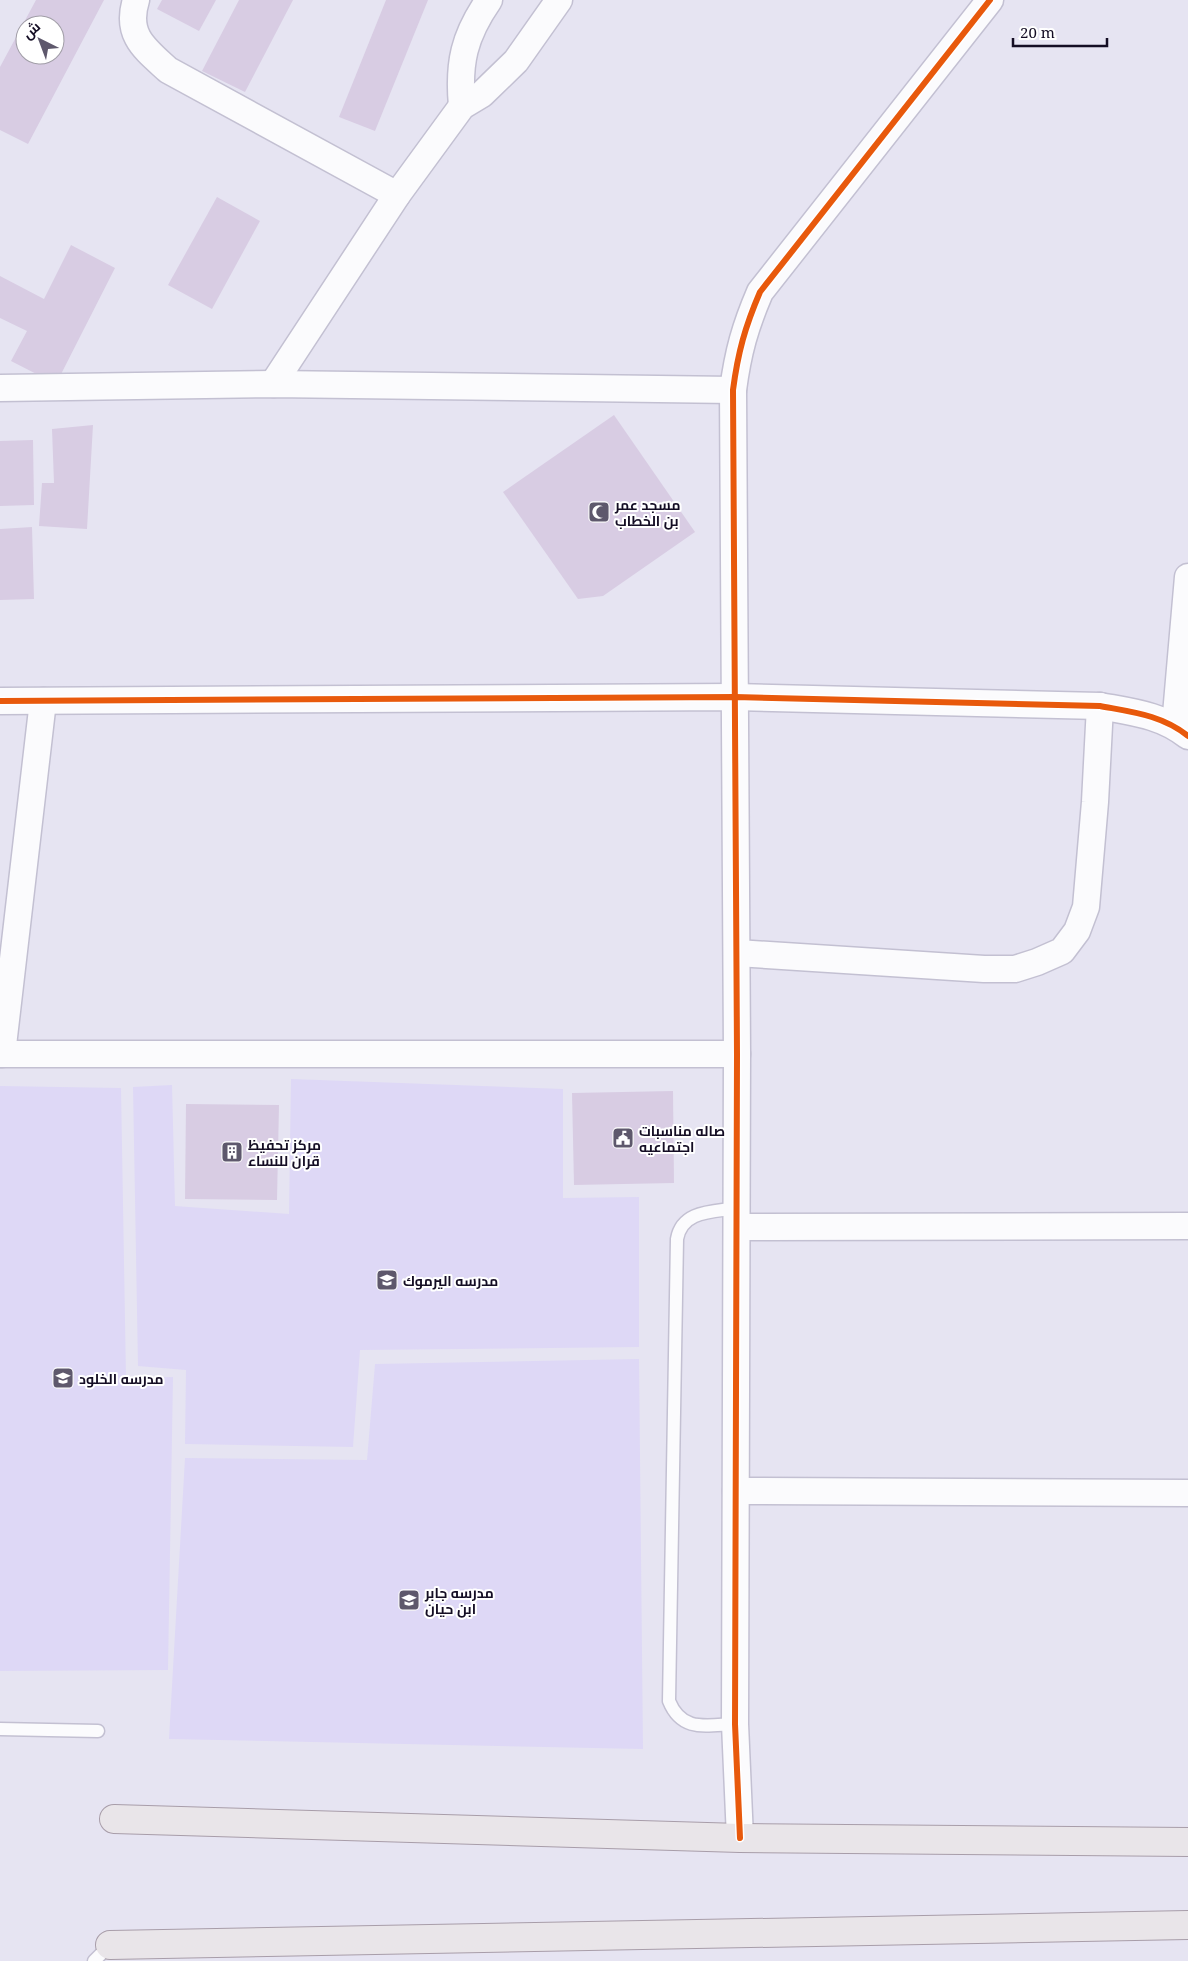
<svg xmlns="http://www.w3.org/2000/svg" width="1188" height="1961" viewBox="0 0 1188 1961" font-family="'Noto Serif',Cairo,serif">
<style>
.built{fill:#ded8f6}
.building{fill:#d8cce3;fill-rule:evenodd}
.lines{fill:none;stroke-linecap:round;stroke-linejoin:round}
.lane-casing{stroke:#c3c0d2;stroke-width:15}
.street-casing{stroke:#c3c0d2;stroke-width:29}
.primary-casing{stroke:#a89da9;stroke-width:30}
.lane{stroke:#fbfbfd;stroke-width:12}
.street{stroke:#fbfbfd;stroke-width:26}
.primary{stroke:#e9e5e9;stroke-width:28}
.cycleway-casing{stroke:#fff;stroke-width:9}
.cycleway{stroke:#e8590c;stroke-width:6}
.labels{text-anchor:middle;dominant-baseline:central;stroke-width:4;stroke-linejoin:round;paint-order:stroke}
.poi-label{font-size:14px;font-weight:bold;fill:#140d24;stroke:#fff;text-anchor:start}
</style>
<rect width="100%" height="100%" fill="#e6e4f2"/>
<g class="built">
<polygon points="291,1079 563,1089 563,1198 639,1197 639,1347 360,1350 353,1447 185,1444 186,1370 138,1366 133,1087 172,1085 175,1206 289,1214"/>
<polygon points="0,1086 121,1088 126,1378 173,1377 168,1670 0,1671"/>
<polygon points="639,1359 643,1749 169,1739 185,1458 367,1460 375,1364"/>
</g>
<g class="building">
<path d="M36,0H104L28,144L0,130V67ZM25,25H55V55H25Z"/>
<polygon points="162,0 216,0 199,31 157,9"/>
<polygon points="239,0 293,0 245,92 202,71"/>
<polygon points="386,0 428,0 375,131 339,117"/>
<polygon points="217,197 260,221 212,309 168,285"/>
<polygon points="71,245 115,268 56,384 11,361 27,331 0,318 0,276 44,299"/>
<polygon points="614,415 695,532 603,596 578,599 503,492"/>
<polygon points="93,425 87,529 39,526 42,483 54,483 52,429"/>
<polygon points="33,440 34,505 0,506 0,441"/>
<polygon points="32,527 34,599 0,600 0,529"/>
<polygon points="673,1091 674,1183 574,1185 572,1093"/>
<polygon points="186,1104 279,1105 277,1200 185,1199"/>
</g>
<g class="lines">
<g class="lane-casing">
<g id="lane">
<path d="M735,1724C707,1725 682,1733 669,1701L677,1239C682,1210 713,1212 737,1208"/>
<polyline points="0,1729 98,1731"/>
<polyline points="94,1961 110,1945"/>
</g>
</g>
<g class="street-casing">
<g id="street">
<path d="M136,0C125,35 145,49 168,70L397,195"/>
<path d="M462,106C458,63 464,36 489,0"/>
<polyline points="273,384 397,195 462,106 482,94 516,61 559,0"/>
<polyline points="0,388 273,384 733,390"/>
<path d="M0,701L735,697L1100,706C1132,712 1162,715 1188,736"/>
<polyline points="1175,726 1188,577"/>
<polyline points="737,953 984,969 1015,969 1037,962 1062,951 1077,931 1086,907 1095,802 1100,706"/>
<polyline points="0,1054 737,1054"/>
<polyline points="2,1054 43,701"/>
<polyline points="737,1227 1188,1226"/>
<polyline points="736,1491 1188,1493"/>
<path d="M740,1838L735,1724L737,1054L733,390C738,352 745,327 760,292L990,0"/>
</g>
</g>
<g class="primary-casing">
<g id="primary">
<polyline points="114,1819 740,1838 1188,1842"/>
<polyline points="110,1945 1188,1925"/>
</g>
</g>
<use href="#lane" class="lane"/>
<use href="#street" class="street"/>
<use href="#primary" class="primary"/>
<g class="cycleway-casing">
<g id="cycleway">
<path d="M0,701L735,697L1100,706C1132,712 1162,715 1188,736"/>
<path d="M740,1838L735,1724L737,1054L733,390C738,352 745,327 760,292L990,0"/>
</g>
</g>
<use href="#cycleway" class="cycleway"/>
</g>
<defs>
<g id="mosque-square" transform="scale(1.125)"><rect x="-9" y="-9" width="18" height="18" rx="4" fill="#5e586c" stroke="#fff"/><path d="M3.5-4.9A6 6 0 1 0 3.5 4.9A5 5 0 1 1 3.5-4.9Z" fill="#fff"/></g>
<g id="civic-square" transform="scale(1.125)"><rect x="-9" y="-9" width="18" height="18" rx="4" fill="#5e586c" stroke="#fff"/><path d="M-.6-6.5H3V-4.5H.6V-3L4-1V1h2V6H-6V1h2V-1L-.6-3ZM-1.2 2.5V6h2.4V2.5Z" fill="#fff"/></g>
<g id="building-square" transform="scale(1.125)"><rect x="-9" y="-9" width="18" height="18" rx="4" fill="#5e586c" stroke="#fff"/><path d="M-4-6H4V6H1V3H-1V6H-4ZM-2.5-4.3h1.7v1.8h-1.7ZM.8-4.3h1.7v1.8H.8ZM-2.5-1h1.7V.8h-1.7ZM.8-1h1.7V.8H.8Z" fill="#fff"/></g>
<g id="school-square" transform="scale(1.125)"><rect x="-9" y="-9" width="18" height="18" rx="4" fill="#5e586c" stroke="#fff"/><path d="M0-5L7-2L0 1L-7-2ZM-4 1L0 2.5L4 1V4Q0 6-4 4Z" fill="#fff"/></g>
</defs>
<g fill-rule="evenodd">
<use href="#mosque-square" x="599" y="512"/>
<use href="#civic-square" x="623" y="1138"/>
<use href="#building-square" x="232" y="1152"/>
<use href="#school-square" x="387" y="1280"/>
<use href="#school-square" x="63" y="1378"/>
<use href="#school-square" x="409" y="1600"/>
</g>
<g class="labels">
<g class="poi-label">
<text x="615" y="504">مسجد عمر<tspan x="615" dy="16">بن الخطاب</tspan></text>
<text x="639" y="1130">صاله مناسبات<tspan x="639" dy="16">اجتماعيه</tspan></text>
<text x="248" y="1144">مركز تحفيظ<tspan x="248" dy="16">قران للنساء</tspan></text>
<text x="403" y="1280">مدرسه اليرموك</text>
<text x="79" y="1378">مدرسه الخلود</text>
<text x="425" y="1592">مدرسه جابر<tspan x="425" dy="16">ابن حيان</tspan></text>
</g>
</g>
<g transform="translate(40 40) rotate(318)"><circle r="24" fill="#ffffff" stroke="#a19ea7"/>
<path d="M0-4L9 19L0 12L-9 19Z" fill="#5e586c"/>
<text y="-8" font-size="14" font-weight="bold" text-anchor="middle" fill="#140d24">ش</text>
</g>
<path d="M1013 38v8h94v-8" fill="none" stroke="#140d24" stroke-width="2.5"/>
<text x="1020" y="38" font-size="15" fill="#140d24" stroke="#ffffff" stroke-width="4" paint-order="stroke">20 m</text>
</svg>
